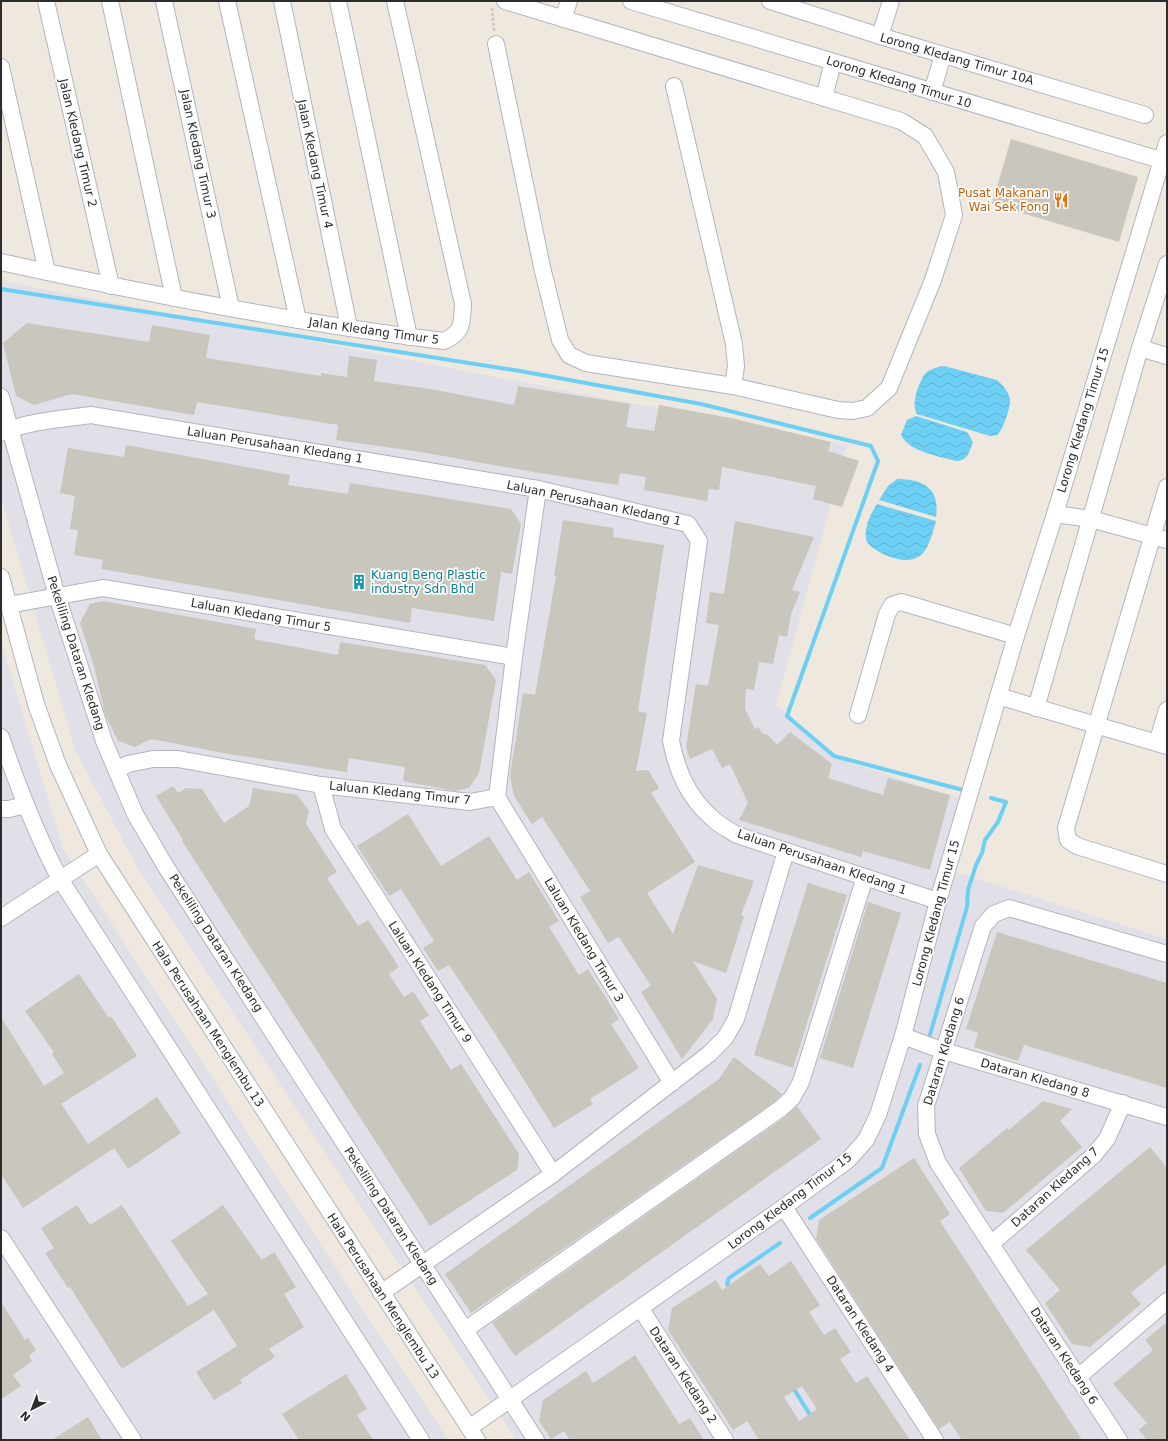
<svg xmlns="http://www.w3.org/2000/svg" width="1168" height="1441" viewBox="0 0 1168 1441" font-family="'DejaVu Sans',sans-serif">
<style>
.industrial{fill:#e1dfe7}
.water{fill:url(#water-waves)}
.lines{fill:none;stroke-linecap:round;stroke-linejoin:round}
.stream{stroke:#6ecff4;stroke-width:4}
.building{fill:#c9c6bd;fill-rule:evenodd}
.minor-casing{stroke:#b2b5c0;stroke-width:18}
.path{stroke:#c8c8c8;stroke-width:2.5;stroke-dasharray:3 2;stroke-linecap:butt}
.minor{stroke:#fff;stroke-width:16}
.labels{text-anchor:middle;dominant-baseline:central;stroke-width:3.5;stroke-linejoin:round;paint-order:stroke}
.street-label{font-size:12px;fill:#2c2c2c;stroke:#fff}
.food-label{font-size:12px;fill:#c56008;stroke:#fff;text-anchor:end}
.culture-label{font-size:12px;fill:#0d838f;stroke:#fff;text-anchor:start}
</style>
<defs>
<pattern id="water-waves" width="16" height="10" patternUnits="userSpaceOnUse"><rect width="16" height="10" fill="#6ecff4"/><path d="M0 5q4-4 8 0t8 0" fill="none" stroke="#5fb2d1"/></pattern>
</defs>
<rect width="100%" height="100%" fill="#eee8de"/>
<g class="industrial">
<polygon points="1,281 847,445 776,705 844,761 968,801 952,871 1167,939 1167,1440 516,1440 141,874 76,752 1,498"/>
<polygon points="1,641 63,849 448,1440 1,1440"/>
</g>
<g class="water">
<path d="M944,366L997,380C1003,385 1008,391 1010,399C1011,406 1003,431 997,435C996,435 991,436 990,436L917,414C911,404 918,385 924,375C929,369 937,367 944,366Z"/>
<path d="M916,416L967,432L973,442C969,452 968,461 956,461C939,456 909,452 901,435L907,420Z"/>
<path d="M897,479C924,479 940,489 936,517L879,500L888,486Z"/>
<path d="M877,504L936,521C933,531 930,545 923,553C920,557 913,560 907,560C897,561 868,550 866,539C864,527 871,513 877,504Z"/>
</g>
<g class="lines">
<g class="stream">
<polyline points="1,289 520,371 701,404 871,446 878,461 787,716 834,756 963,790"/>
<polyline points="929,1038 967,907 968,890 976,865 982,853 985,840 998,822 1006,802 991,798"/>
<polyline points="810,1218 882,1168 920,1065"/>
<polyline points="731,1290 727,1284 729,1278 780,1243"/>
<polyline points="792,1386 812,1418"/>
</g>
</g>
<g class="building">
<polygon points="1011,139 1138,177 1119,242 992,204"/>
<polygon points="27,323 149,342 152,325 210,335 206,358 321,376 321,373 347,377 349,356 377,360 374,381 430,389 514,405 518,386 630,404 626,427 654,431 659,405 731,418 831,442 828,451 859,461 842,507 813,499 816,486 722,467 719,490 709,489 707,501 644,490 646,477 620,473 618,485 533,472 421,452 336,440 338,425 197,402 194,415 72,394 34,405 16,396 3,343"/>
<polygon points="126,445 290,475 288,485 348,494 350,483 511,509 521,524 512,574 501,572 494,621 412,608 410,623 101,569 103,560 74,555 78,530 70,529 75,496 60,493 68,448 124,457"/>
<polygon points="563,520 614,528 613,537 664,545 638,711 647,713 636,771 648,770 659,788 651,793 695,862 647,893 673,934 698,865 754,881 741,915 744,916 726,973 693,961 717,999 713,1019 682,1059 641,992 651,986 619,937 608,943 580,897 590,891 542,817 532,824 514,796 510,776 523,693 535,695 556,576 554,576"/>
<polygon points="735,521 814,537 792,590 800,592 791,614 787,637 779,635 773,664 759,662 754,690 746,689 745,709 755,729 758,727 763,734 768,735 777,745 790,732 832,764 828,778 883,795 888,778 950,795 930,870 863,851 861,857 739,820 748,803 730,764 722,768 712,749 690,759 686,747 696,684 708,686 719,625 706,623 710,592 724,594"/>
<polygon points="103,601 256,629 254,639 306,649 338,655 340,642 485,665 496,680 479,773 469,788 455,791 403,781 405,767 349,758 347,772 229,754 151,739 135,747 118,741 105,714 94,666 80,623 90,604"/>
<polygon points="173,786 178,793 186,788 202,789 224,823 249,806 253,788 297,795 309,811 306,824 337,872 327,878 358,926 368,920 399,967 389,974 404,997 413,991 429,1015 420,1021 451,1070 461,1064 519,1154 517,1170 430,1226 182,841 183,840 156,796"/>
<polygon points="408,814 441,866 489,836 517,880 529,872 559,921 549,927 579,975 588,969 619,1019 611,1024 639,1068 590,1099 593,1104 554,1128 494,1032 449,965 438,971 423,948 434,941 401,889 389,896 357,846"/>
<polygon points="808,883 847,895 793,1068 754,1055"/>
<polygon points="868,902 901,913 853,1068 820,1058"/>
<polygon points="997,932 1167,983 1167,1088 1024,1045 1018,1061 974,1047 978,1033 966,1029"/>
<polygon points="79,974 109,1018 111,1016 137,1056 61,1104 88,1144 157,1097 181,1133 128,1169 114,1148 23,1208 1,1174 1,1017 44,1086 64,1073 52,1054 54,1052 25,1011"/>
<polygon points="734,1057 782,1094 774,1102 471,1313 445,1274 719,1079"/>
<polygon points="1043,1101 1072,1109 1060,1121 1082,1147 1003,1213 986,1211 959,1168 1007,1128 1009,1130"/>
<polygon points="797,1106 821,1139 515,1356 492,1323 785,1117"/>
<polygon points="1150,1147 1167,1168 1167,1263 1131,1293 1141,1304 1090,1347 1072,1344 1045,1303 1060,1290 1026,1250"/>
<polygon points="914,1158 950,1214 940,1221 1082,1440 962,1440 950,1422 939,1429 816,1239 819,1220"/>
<polygon points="77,1205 90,1225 122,1205 188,1306 208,1294 171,1241 223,1205 262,1260 274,1252 296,1287 284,1294 304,1327 269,1349 275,1357 240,1380 242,1383 214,1400 196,1372 237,1346 214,1310 122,1369 70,1287 68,1288 45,1253 54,1248 41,1228"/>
<path d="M791,1261L820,1305L809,1312L824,1335L835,1328L851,1352L840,1359L856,1383L867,1376L910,1440H759L747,1421L733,1430L668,1330L672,1308L716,1280L722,1290L760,1264L769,1276ZM802,1386L817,1409L799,1421L784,1397Z"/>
<polygon points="1,1302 25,1340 28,1338 36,1350 29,1356 32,1361 13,1375 21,1386 1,1399"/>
<polygon points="1167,1322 1167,1440 1147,1440 1139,1430 1147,1423 1113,1384 1153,1350 1145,1340"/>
<polygon points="635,1355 679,1424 690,1418 704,1440 570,1440 564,1431 551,1439 539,1421 543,1400 586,1371 593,1383"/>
<polygon points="346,1374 367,1409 357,1415 373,1440 299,1440 282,1414"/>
<polygon points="88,1417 102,1440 52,1440"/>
</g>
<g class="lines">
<g class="minor-casing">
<g id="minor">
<polyline points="46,1 111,286"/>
<polyline points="110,1 174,298"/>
<polyline points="164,1 231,308"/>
<polyline points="227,1 298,320"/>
<polyline points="282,1 349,327"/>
<polyline points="338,1 409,337"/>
<polyline points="631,1 1167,162"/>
<polyline points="770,1 880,36 1145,115"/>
<polyline points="563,19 569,1"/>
<polyline points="880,36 891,1"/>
<polyline points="496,44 542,267 560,340 569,355 586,363 733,386 838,410 853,411 867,408 889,388 933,280 954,215 946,172 925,136 901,121 505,1"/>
<polyline points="1,67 47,272"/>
<polyline points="674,86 734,344 736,366 733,386"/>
<polyline points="932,92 943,55"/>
<polyline points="824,98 833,62"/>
<path d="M1,262C147,294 295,323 444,341C463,332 462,324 463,304L395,1"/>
<polyline points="1140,348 1167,356"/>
<polyline points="1,397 57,596 104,741 135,814 166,867 536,1440"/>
<path d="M1,433C29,421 61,419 91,415L538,489L688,524L699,541L671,741C677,771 688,797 712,818C719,825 729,830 737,835L938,901"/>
<polyline points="1167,487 1066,828 1068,840 1077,846 1167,874"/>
<polyline points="1055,514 1091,519 1167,540"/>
<polyline points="1,577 36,704 58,765 99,854 477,1440"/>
<polyline points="8,605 103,588 514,657"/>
<polyline points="998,696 1167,746"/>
<polyline points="1036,708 1140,348 1167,264"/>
<polyline points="858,715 887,614 892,605 901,602 1016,636"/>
<path d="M1,737C18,787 35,832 60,879L421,1440"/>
<polyline points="1157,743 1167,710"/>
<polyline points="116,770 128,764 153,759 178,759 321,785 470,802 497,797 514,657 538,489"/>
<polyline points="321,785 333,829 553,1174"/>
<polyline points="497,797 672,1083"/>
<polyline points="1,809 9,809 25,805"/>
<polyline points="1,918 99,854"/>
<polyline points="903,1036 944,1051 1167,1117"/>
<polyline points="784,1207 935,1440"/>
<polyline points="1,1238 133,1440"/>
<polyline points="991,1244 1093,1156 1107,1139 1123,1103"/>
<polyline points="381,1293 553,1174 709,1054 725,1038 736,1019 786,851"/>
<polyline points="641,1309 725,1440"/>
<polyline points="465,1330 780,1109 792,1098 801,1082 865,877"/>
<polyline points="1077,1378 1167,1301"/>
<polyline points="469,1428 784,1207 848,1160 866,1140 878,1115 903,1036 938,901 1016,636 1055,514 1167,143"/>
<polyline points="1119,1440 938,1163 927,1134 926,1106 983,926 994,914 1009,908 1167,954"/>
</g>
</g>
<polyline class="path" points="492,8 494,31"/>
<use href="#minor" class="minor"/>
</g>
<defs>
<g id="restaurant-bare" transform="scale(1.2)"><path d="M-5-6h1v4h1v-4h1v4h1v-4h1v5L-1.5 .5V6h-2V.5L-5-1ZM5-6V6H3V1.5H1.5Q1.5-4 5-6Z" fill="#e8710a" stroke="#fff" stroke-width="2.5" paint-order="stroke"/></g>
<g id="building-bare" transform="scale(1.2)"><path d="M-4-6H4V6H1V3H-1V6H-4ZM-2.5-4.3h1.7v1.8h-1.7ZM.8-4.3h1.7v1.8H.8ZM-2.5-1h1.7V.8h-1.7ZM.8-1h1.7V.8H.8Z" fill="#0f9aa8" stroke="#fff" stroke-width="2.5" paint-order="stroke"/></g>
</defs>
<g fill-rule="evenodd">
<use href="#restaurant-bare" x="1061" y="200"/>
<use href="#building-bare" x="359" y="582"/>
</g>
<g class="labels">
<g class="street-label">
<text transform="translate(957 59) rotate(16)">Lorong Kledang Timur 10A</text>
<text transform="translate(899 82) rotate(17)">Lorong Kledang Timur 10</text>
<text transform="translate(78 143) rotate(77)">Jalan Kledang Timur 2</text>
<text transform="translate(198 154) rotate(78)">Jalan Kledang Timur 3</text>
<text transform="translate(315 164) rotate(78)">Jalan Kledang Timur 4</text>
<text transform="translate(374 331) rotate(8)">Jalan Kledang Timur 5</text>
<text transform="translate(1083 420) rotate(-73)">Lorong Kledang Timur 15</text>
<text transform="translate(275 445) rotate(9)">Laluan Perusahaan Kledang 1</text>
<text transform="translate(594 503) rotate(12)">Laluan Perusahaan Kledang 1</text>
<text transform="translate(261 615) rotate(10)">Laluan Kledang Timur 5</text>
<text transform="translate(76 653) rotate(72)">Pekeliling Dataran Kledang</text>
<text transform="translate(400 793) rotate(6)">Laluan Kledang Timur 7</text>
<text transform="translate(822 862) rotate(19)">Laluan Perusahaan Kledang 1</text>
<text transform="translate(936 913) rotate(-75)">Lorong Kledang Timur 15</text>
<text transform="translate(584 940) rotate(59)">Laluan Kledang Timur 3</text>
<text transform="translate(216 943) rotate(57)">Pekeliling Dataran Kledang</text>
<text transform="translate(430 982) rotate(57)">Laluan Kledang Timur 9</text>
<text transform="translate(208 1024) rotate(57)">Hala Perusahaan Menglembu 13</text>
<text transform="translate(944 1051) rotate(-73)">Dataran Kledang 6</text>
<text transform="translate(1035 1078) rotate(16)">Dataran Kledang 8</text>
<text transform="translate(1055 1187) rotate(-42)">Dataran Kledang 7</text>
<text transform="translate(790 1201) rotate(-37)">Lorong Kledang Timur 15</text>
<text transform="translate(391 1216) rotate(57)">Pekeliling Dataran Kledang</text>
<text transform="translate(383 1296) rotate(57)">Hala Perusahaan Menglembu 13</text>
<text transform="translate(860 1324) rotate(57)">Dataran Kledang 4</text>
<text transform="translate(1064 1356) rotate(57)">Dataran Kledang 6</text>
<text transform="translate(683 1375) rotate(57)">Dataran Kledang 2</text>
</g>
<g class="food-label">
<text x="1049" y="193">Pusat Makanan<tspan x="1049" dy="14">Wai Sek Fong</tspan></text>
</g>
<g class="culture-label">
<text x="371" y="575">Kuang Beng Plastic<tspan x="371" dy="14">industry Sdn Bhd</tspan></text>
</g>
</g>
<rect width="1168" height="1441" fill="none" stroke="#2c2c2c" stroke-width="4"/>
<g transform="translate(32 1409) rotate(222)" stroke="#ffffff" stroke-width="3" paint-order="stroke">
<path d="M0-3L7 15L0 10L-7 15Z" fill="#2c2c2c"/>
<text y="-6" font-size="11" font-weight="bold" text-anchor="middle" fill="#2c2c2c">N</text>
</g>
</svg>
